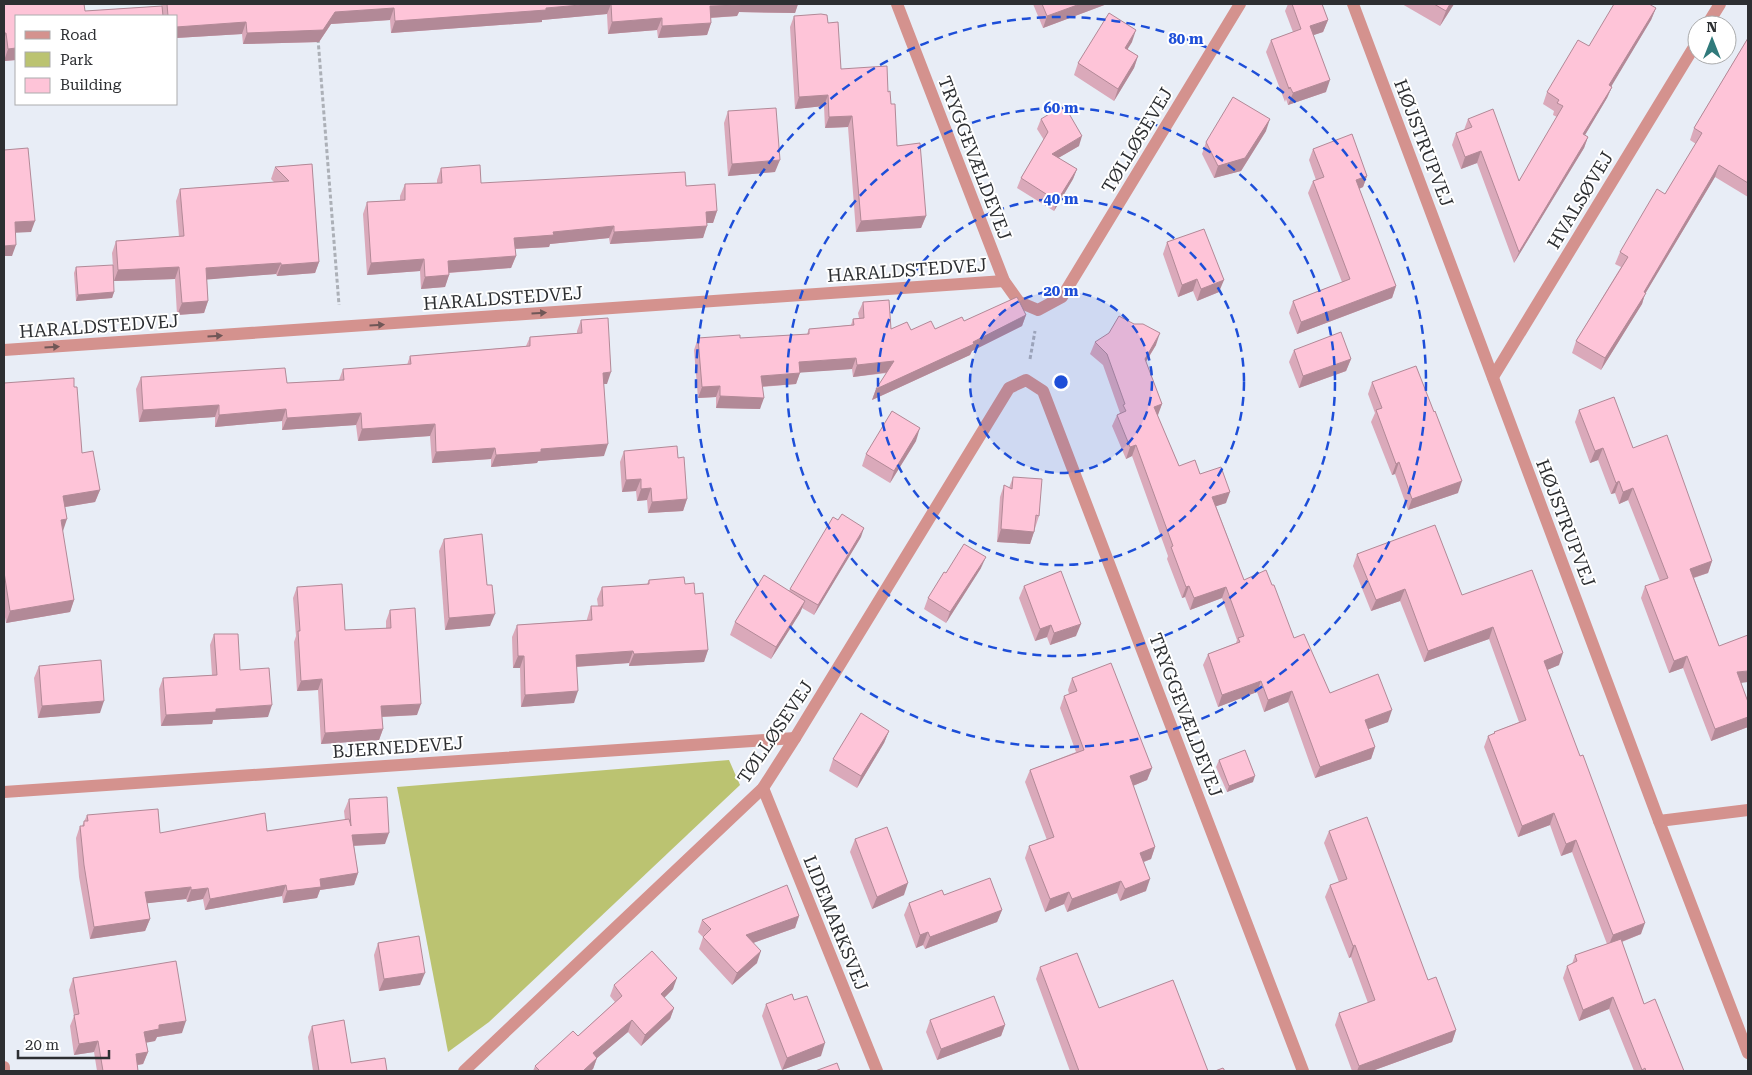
<svg xmlns="http://www.w3.org/2000/svg" width="1752" height="1075" viewBox="0 0 1752 1075" font-family="'Roboto Serif',serif">
<style>
.green{fill:#bbc371}
.lines{fill:none;stroke-linecap:round;stroke-linejoin:round}
.path{stroke:#acb0b7;stroke-width:3;stroke-dasharray:4 2.5;stroke-linecap:butt}
.minor{stroke:#d4928e;stroke-width:12}
.tertiary{stroke:#d4928e;stroke-width:12}
.wall{fill:#daa9ba}
.shaded-wall{fill:#b28997}
.building{fill:#fec4d8;stroke:#b28997}
.oneway{fill:#705757}
.ring{fill:none;stroke:#1d4ed8;stroke-width:2.5;stroke-dasharray:9 6}
.labels{text-anchor:middle;dominant-baseline:central;stroke-width:4;stroke-linejoin:round;paint-order:stroke}
.street-label{font-size:18px;fill:#2d2f32;stroke:#fff}
.centre{fill:#1d4ed8;stroke:#fff;stroke-width:2.5}
.ring-label{font-size:15px;text-anchor:middle;font-weight:bold;fill:#1d4ed8;stroke:#fff;stroke-width:4;stroke-linejoin:round;paint-order:stroke}
</style>
<rect width="100%" height="100%" fill="#e8edf6"/>
<polygon class="green" points="729,760 740,785 489,1022 448,1052 397,787"/>
<g class="lines">
<g class="path">
<polyline points="318,39 339,305"/>
<polyline points="1030,359 1035,331"/>
</g>
<g class="minor">
<polyline points="897,4 1004,281 1019,302 1038,310 1062,297 1240,4"/>
<polyline points="1353,4 1659,821 1748,1053"/>
<polyline points="1707,25 1720,4"/>
<polyline points="4,350 1004,281"/>
<polyline points="1493,377 1697,42"/>
<polyline points="763,788 877,1071"/>
<polyline points="4,792 795,738"/>
<polyline points="1659,821 1748,810"/>
<polyline points="464,1071 763,788 795,738 1009,388 1026,380 1043,391 1303,1071"/>
</g>
<polyline class="tertiary" points="4,1067 4,1071"/>
</g>
<g class="wall">
<polygon points="4,4 85,11 162,6 161,4 798,4 795,13 739,12 737,16 711,18 711,23 707,35 658,38 657,30 608,34 607,14 542,20 542,22 391,33 390,20 331,24 319,42 243,44 242,34 176,38 176,16 16,16 16,60 4,61"/>
<polygon points="1033,4 1107,4 1043,28"/>
<polygon points="1288,4 1322,4 1328,20 1323,32 1313,35 1326,92 1288,105 1286,99 1285,102 1266,52 1271,40 1293,32 1285,11"/>
<polygon points="1402,4 1454,4 1440,26"/>
<polygon points="1656,8 1651,20 1611,86 1612,87 1607,98 1585,135 1588,137 1584,148 1514,263 1477,163 1461,169 1452,145 1456,133 1464,130 1468,119 1519,181 1557,117 1553,115 1554,111 1543,104 1547,92 1589,46"/>
<polygon points="794,16 828,23 841,69 888,92 897,146 926,216 921,228 856,232 848,127 825,128 824,106 795,109 790,27"/>
<polygon points="1748,38 1748,197 1715,177 1645,294 1642,304 1601,370 1572,353 1576,341 1621,267 1615,264 1620,252 1665,194 1696,144 1690,140 1694,128"/>
<polygon points="1132,42 1127,49 1138,56 1134,68 1114,101 1074,75 1078,63"/>
<polygon points="728,111 775,172 728,176 724,123"/>
<polygon points="1041,119 1079,146 1058,158 1077,169 1073,179 1054,211 1017,188 1021,178 1044,140 1037,129"/>
<polygon points="1266,131 1241,171 1214,178 1202,154 1206,142"/>
<polygon points="1313,149 1367,176 1363,187 1359,189 1396,286 1392,298 1297,334 1289,313 1293,301 1342,282 1308,193 1313,181 1316,180 1309,160"/>
<polygon points="312,164 319,262 315,273 277,276 276,274 207,279 208,301 204,313 177,315 175,279 114,281 112,253 116,241 179,237 176,201 180,189 274,182 271,179 275,167"/>
<polygon points="441,168 481,183 686,186 717,211 713,223 707,223 703,238 610,244 609,238 550,244 549,247 515,249 516,256 511,268 449,273 449,275 445,287 421,289 420,271 367,275 363,214 367,202 400,200 400,196 405,184 437,183 437,180"/>
<polygon points="1167,242 1219,292 1197,301 1193,291 1178,297 1163,254"/>
<polygon points="76,267 114,292 112,298 76,301 74,273"/>
<polygon points="863,302 891,329 911,330 935,329 964,321 1026,315 1022,326 972,351 970,355 872,400 876,389 887,373 853,377 852,369 800,372 796,384 762,387 760,409 716,408 716,397 698,398 694,350 698,338 740,338 807,334 809,329 851,325 853,319 859,318 858,313"/>
<polygon points="581,320 607,384 604,384 604,456 538,461 537,463 491,467 491,459 432,463 430,436 358,441 356,425 282,430 282,421 215,427 215,417 139,422 136,389 141,377 287,383 339,380 343,369 407,365 410,356 526,346 530,337 577,333 577,331"/>
<polygon points="1095,342 1156,345 1146,362 1162,404 1157,415 1179,466 1200,474 1226,503 1216,506 1244,580 1294,638 1330,693 1388,722 1368,729 1375,747 1371,759 1315,778 1288,702 1264,712 1257,692 1218,707 1203,665 1208,654 1236,643 1237,640 1222,598 1190,610 1185,597 1182,598 1167,559 1168,556 1132,456 1126,459 1112,426 1117,415 1120,413 1103,365 1090,354"/>
<polygon points="1294,350 1351,359 1346,371 1299,388 1289,362"/>
<polygon points="1372,382 1458,493 1408,510 1395,474 1392,475 1371,422 1375,413 1368,394"/>
<polygon points="4,383 74,387 82,453 100,490 95,502 65,507 62,531 74,600 70,612 6,623 4,611"/>
<polygon points="1579,410 1633,448 1712,561 1708,573 1694,578 1719,646 1741,683 1748,702 1748,727 1711,741 1683,668 1669,673 1641,598 1645,586 1660,581 1628,500 1619,504 1615,493 1611,494 1598,460 1590,463 1575,422"/>
<polygon points="916,441 890,483 862,466 866,454"/>
<polygon points="624,451 678,458 687,499 683,511 648,513 647,500 637,501 636,491 622,492 620,462"/>
<polygon points="1013,477 1039,516 1030,544 997,542 1000,497 1004,485 1009,488"/>
<polygon points="861,537 814,615 802,608 800,613 771,659 730,635 735,622 789,591 790,589"/>
<polygon points="444,539 487,585 490,626 445,630 439,551"/>
<polygon points="1357,554 1462,595 1559,665 1547,670 1641,934 1622,942 1644,1004 1684,1071 1634,1071 1609,1009 1579,1021 1563,978 1567,966 1572,964 1575,955 1607,944 1572,852 1561,856 1550,825 1518,837 1484,747 1488,736 1494,734 1494,732 1519,722 1489,639 1424,662 1400,601 1371,611 1353,566"/>
<polygon points="981,568 946,623 924,609 928,598 946,573"/>
<polygon points="649,580 685,584 695,594 708,650 704,662 629,666 629,663 577,667 574,703 521,707 520,668 513,668 512,637 517,625 587,620 587,619 591,606 598,606 597,599 602,587 647,584"/>
<polygon points="1024,586 1076,636 1050,645 1047,637 1035,641 1019,598"/>
<polygon points="297,587 345,630 386,628 386,621 390,610 417,715 382,717 383,729 379,740 321,744 318,690 297,691 294,642 296,636 293,598"/>
<polygon points="214,634 240,670 268,717 213,720 212,724 161,726 159,689 163,678 212,675 210,645"/>
<polygon points="39,666 100,713 38,718 34,678"/>
<polygon points="1072,678 1152,768 1147,780 1133,786 1155,847 1151,859 1144,862 1146,891 1120,901 1117,893 1067,912 1064,904 1045,912 1025,858 1029,846 1047,840 1025,782 1030,770 1076,752 1060,708 1064,696 1069,694 1068,690"/>
<polygon points="889,731 884,743 857,788 829,771 833,759"/>
<polygon points="1219,760 1253,782 1227,792 1216,767"/>
<polygon points="349,799 385,844 354,846 358,873 354,885 320,890 317,898 283,903 282,896 205,910 203,899 187,902 186,899 147,903 150,919 145,931 90,939 79,877 76,838 80,826 82,826 87,815 160,833 267,831 345,820 344,811"/>
<polygon points="1329,831 1428,980 1456,1030 1452,1042 1372,1071 1352,1071 1335,1025 1339,1013 1368,1003 1351,957 1349,958 1325,897 1330,885 1339,882 1324,843"/>
<polygon points="855,839 904,895 872,909 850,852"/>
<polygon points="944,895 1002,910 997,922 925,949 923,945 916,948 904,915 909,903"/>
<polygon points="799,916 795,928 753,943 757,963 732,985 699,949 703,937 698,932 702,920"/>
<polygon points="378,943 420,985 379,991 374,955"/>
<polygon points="1040,967 1099,1008 1208,1071 1070,1071 1036,979"/>
<polygon points="73,978 182,1033 157,1037 155,1041 146,1042 148,1052 143,1064 137,1065 138,1071 97,1071 94,1052 74,1055 70,1026 74,1016 69,990"/>
<polygon points="614,985 673,989 664,998 674,1008 670,1019 641,1046 628,1032 597,1058 593,1069 590,1071 533,1071 535,1066 578,1036 615,1002 610,996"/>
<polygon points="794,1000 821,1056 782,1070 762,1016 766,1004"/>
<polygon points="930,1020 1005,1025 1001,1036 937,1060 926,1032"/>
<polygon points="312,1026 351,1063 387,1071 313,1071 308,1037"/>
</g>
<g class="shaded-wall">
<polygon points="592,4 611,4 607,14 542,20 542,22 391,33 395,21"/>
<polygon points="740,4 798,4 795,13 739,12 737,16 706,18 710,6"/>
<polygon points="1080,4 1107,4 1043,28 1047,16"/>
<polygon points="1450,4 1454,4 1440,26 1446,11"/>
<polygon points="394,8 390,20 331,24 319,42 243,44 247,33 335,12"/>
<polygon points="1656,8 1651,20 1605,97 1609,85"/>
<polygon points="662,18 657,30 608,34 612,22"/>
<polygon points="1328,20 1323,32 1305,38 1310,26"/>
<polygon points="246,22 242,34 176,38 176,27"/>
<polygon points="711,23 707,35 658,38 662,26"/>
<polygon points="1136,30 1132,42 1121,60 1125,48"/>
<polygon points="4,33 6,33 4,40"/>
<polygon points="16,48 16,60 4,61 8,49"/>
<polygon points="1138,56 1134,68 1114,101 1118,89"/>
<polygon points="1330,80 1326,92 1288,105 1293,93"/>
<polygon points="1612,87 1607,98 1579,145 1583,134"/>
<polygon points="828,95 824,106 795,109 799,97"/>
<polygon points="852,116 848,127 825,128 829,117"/>
<polygon points="1270,119 1266,131 1241,171 1214,178 1218,166"/>
<polygon points="1082,136 1079,146 1048,164 1052,154"/>
<polygon points="1588,137 1584,148 1514,263 1519,252"/>
<polygon points="1481,151 1477,163 1461,169 1465,157"/>
<polygon points="780,160 775,172 728,176 732,164"/>
<polygon points="1719,165 1715,177 1645,294 1642,304 1601,370 1605,358"/>
<polygon points="1077,169 1073,179 1054,211 1057,201"/>
<polygon points="1367,176 1363,187 1352,192 1356,180"/>
<polygon points="717,211 713,223 701,223 706,212"/>
<polygon points="926,216 921,228 856,232 861,221"/>
<polygon points="35,221 31,232 11,233 15,222"/>
<polygon points="614,226 609,238 550,244 549,247 510,249 514,238 553,232"/>
<polygon points="707,226 703,238 610,244 614,232"/>
<polygon points="16,245 12,256 4,256 4,246"/>
<polygon points="516,256 511,268 444,273 448,261"/>
<polygon points="424,259 420,271 367,275 371,263"/>
<polygon points="319,262 315,273 277,276 281,265"/>
<polygon points="281,263 276,274 202,280 206,268"/>
<polygon points="179,267 175,279 114,281 118,270"/>
<polygon points="449,275 445,287 421,289 425,277"/>
<polygon points="1197,279 1193,291 1178,297 1182,285"/>
<polygon points="1224,280 1219,292 1197,301 1201,289"/>
<polygon points="1396,286 1392,298 1297,334 1301,322"/>
<polygon points="114,292 112,298 76,301 78,295"/>
<polygon points="208,301 204,313 177,315 182,303"/>
<polygon points="1026,315 1022,326 972,351 970,355 872,400 876,389"/>
<polygon points="1160,333 1156,345 1140,371 1145,359"/>
<polygon points="856,358 852,369 795,373 799,362"/>
<polygon points="1351,359 1346,371 1299,388 1303,376"/>
<polygon points="894,361 890,372 853,377 857,365"/>
<polygon points="611,372 607,384 599,384 603,373"/>
<polygon points="800,373 796,384 757,387 761,376"/>
<polygon points="720,386 716,397 698,398 702,387"/>
<polygon points="720,396 764,398 760,409 716,408"/>
<polygon points="1162,404 1158,415 1149,418 1154,407"/>
<polygon points="219,405 215,417 139,422 143,410"/>
<polygon points="286,409 282,421 215,427 219,415"/>
<polygon points="361,413 356,425 282,430 287,418"/>
<polygon points="435,424 430,436 358,441 362,429"/>
<polygon points="920,428 916,441 890,483 894,471"/>
<polygon points="608,444 604,456 538,461 537,463 491,467 496,455 541,449"/>
<polygon points="1136,445 1132,456 1126,459 1130,447"/>
<polygon points="495,448 491,459 432,463 436,452"/>
<polygon points="1603,448 1598,460 1590,463 1595,451"/>
<polygon points="1399,462 1395,474 1392,475 1396,464"/>
<polygon points="641,479 636,491 622,492 626,480"/>
<polygon points="1462,481 1458,493 1408,510 1412,499"/>
<polygon points="1619,481 1615,493 1611,494 1616,483"/>
<polygon points="651,488 647,500 637,501 641,489"/>
<polygon points="1633,488 1628,500 1619,504 1623,492"/>
<polygon points="100,490 95,502 59,508 63,496"/>
<polygon points="1230,492 1226,503 1208,509 1212,497"/>
<polygon points="687,499 683,511 648,513 652,502"/>
<polygon points="67,519 63,531 61,520"/>
<polygon points="864,528 861,537 814,615 818,605"/>
<polygon points="1001,529 1034,532 1030,544 997,542"/>
<polygon points="986,557 981,568 946,623 950,612"/>
<polygon points="1712,561 1708,573 1686,580 1690,569"/>
<polygon points="1189,586 1185,597 1182,598 1186,587"/>
<polygon points="1226,587 1222,598 1190,610 1194,598"/>
<polygon points="1405,589 1400,601 1371,611 1376,600"/>
<polygon points="74,600 70,612 6,623 10,611"/>
<polygon points="805,601 800,613 771,659 776,647"/>
<polygon points="495,614 490,626 445,630 449,618"/>
<polygon points="1081,624 1076,636 1050,645 1054,633"/>
<polygon points="1051,625 1047,637 1035,641 1040,629"/>
<polygon points="1493,627 1489,639 1424,662 1428,651"/>
<polygon points="708,650 704,662 629,666 634,654"/>
<polygon points="633,651 629,663 572,667 576,655"/>
<polygon points="1563,653 1559,665 1540,673 1544,661"/>
<polygon points="518,656 524,656 520,668 513,668"/>
<polygon points="1687,656 1683,668 1669,673 1674,661"/>
<polygon points="1748,671 1748,682 1733,684 1737,672"/>
<polygon points="322,679 318,690 297,691 301,681"/>
<polygon points="1261,681 1257,692 1218,707 1222,695"/>
<polygon points="578,691 574,703 521,707 525,695"/>
<polygon points="1292,691 1288,702 1264,712 1268,700"/>
<polygon points="104,701 100,713 38,718 42,706"/>
<polygon points="421,704 417,715 377,717 381,706"/>
<polygon points="272,705 268,717 213,720 212,724 161,726 166,715 216,709"/>
<polygon points="1392,710 1388,722 1361,732 1365,720"/>
<polygon points="1748,717 1748,727 1711,741 1715,729"/>
<polygon points="383,729 379,740 321,744 325,733"/>
<polygon points="889,731 884,743 857,788 861,776"/>
<polygon points="1375,747 1371,759 1315,778 1320,767"/>
<polygon points="1152,768 1147,780 1125,789 1130,776"/>
<polygon points="1255,776 1253,782 1227,792 1229,786"/>
<polygon points="1554,813 1550,825 1518,837 1522,826"/>
<polygon points="389,833 385,844 348,846 352,835"/>
<polygon points="1576,840 1572,852 1561,856 1566,844"/>
<polygon points="1155,847 1151,859 1135,865 1140,853"/>
<polygon points="358,873 354,885 320,890 317,898 283,903 287,891 320,879"/>
<polygon points="1150,879 1146,891 1120,901 1125,889"/>
<polygon points="1121,881 1117,893 1067,912 1072,899"/>
<polygon points="908,883 904,895 872,909 877,897"/>
<polygon points="286,885 282,896 205,910 210,899"/>
<polygon points="191,887 186,899 141,904 145,892"/>
<polygon points="208,888 203,899 187,902 191,890"/>
<polygon points="1069,892 1064,904 1045,912 1050,899"/>
<polygon points="1002,910 997,922 925,949 930,937"/>
<polygon points="799,916 795,928 742,947 746,935"/>
<polygon points="150,919 145,931 90,939 94,927"/>
<polygon points="1645,923 1641,934 1608,947 1613,935"/>
<polygon points="928,932 923,945 916,948 920,935"/>
<polygon points="1355,945 1351,957 1349,958 1353,946"/>
<polygon points="761,951 757,963 732,985 737,973"/>
<polygon points="425,973 420,985 379,991 384,979"/>
<polygon points="677,978 673,989 657,1005 661,994"/>
<polygon points="1613,997 1609,1009 1579,1021 1583,1010"/>
<polygon points="674,1008 670,1019 641,1046 645,1035"/>
<polygon points="632,1020 628,1032 597,1058 593,1069 590,1071 583,1071 593,1053"/>
<polygon points="186,1021 182,1033 157,1037 155,1041 140,1044 144,1032 159,1025"/>
<polygon points="1005,1025 1001,1036 937,1060 941,1049"/>
<polygon points="1456,1030 1452,1042 1372,1071 1357,1071 1359,1066"/>
<polygon points="98,1041 94,1052 74,1055 79,1044"/>
<polygon points="825,1043 821,1056 782,1070 787,1058"/>
<polygon points="148,1052 143,1064 131,1066 136,1054"/>
</g>
<g class="building">
<polygon points="4,4 84,4 85,11 162,6 163,16 16,16 16,48 8,49 6,33 4,33"/>
<polygon points="167,4 592,4 546,8 546,10 395,21 394,8 335,12 323,30 247,33 246,22 176,27 176,16 168,16"/>
<polygon points="611,4 742,4 742,5 710,6 711,23 662,26 662,18 612,22"/>
<polygon points="1042,4 1080,4 1047,16"/>
<polygon points="1292,4 1322,4 1328,20 1310,26 1330,80 1293,93 1290,87 1289,89 1271,40 1301,29"/>
<polygon points="1434,4 1450,4 1446,11"/>
<polygon points="1614,4 1649,4 1656,8 1609,85 1612,87 1583,134 1588,137 1519,252 1481,151 1465,157 1456,133 1472,127 1468,119 1493,109 1519,181 1563,106 1557,103 1559,100 1547,92 1578,40 1589,46"/>
<polygon points="1109,13 1136,30 1125,48 1138,56 1118,89 1078,63"/>
<polygon points="821,14 827,15 828,23 838,22 841,69 887,66 888,92 890,91 891,104 895,104 897,146 920,143 926,216 861,221 852,116 829,117 828,95 799,97 794,16"/>
<polygon points="1748,38 1748,183 1719,165 1644,292 1646,293 1605,358 1576,341 1628,257 1620,252 1657,189 1665,194 1702,133 1694,128"/>
<polygon points="1233,97 1270,119 1245,158 1218,166 1206,142"/>
<polygon points="1064,105 1082,136 1052,154 1077,169 1057,201 1021,178 1048,132 1041,119"/>
<polygon points="776,108 780,160 732,164 728,111"/>
<polygon points="1352,134 1367,176 1356,180 1396,286 1301,322 1293,301 1350,279 1313,181 1324,177 1313,149"/>
<polygon points="28,148 35,221 15,222 16,245 4,246 4,150"/>
<polygon points="312,164 319,262 281,265 281,263 206,268 208,301 182,303 179,267 118,270 116,241 184,236 180,189 289,181 275,167"/>
<polygon points="480,165 481,183 685,172 686,186 715,184 717,211 706,212 707,226 614,232 614,226 553,232 554,235 514,238 516,256 448,261 449,275 425,277 424,259 371,263 367,202 405,200 405,184 442,183 441,168"/>
<polygon points="1204,229 1224,280 1201,289 1197,279 1182,285 1167,242"/>
<polygon points="113,265 114,292 78,295 76,267"/>
<polygon points="1017,297 1026,315 973,342 974,344 876,389 894,361 857,365 856,358 799,362 800,373 761,376 764,398 720,396 720,386 702,387 698,338 740,335 740,338 809,334 809,329 854,325 853,319 864,318 863,302 889,300 891,329 907,322 911,330 931,321 935,329 962,317 964,321"/>
<polygon points="1119,316 1134,324 1143,324 1160,333 1145,359 1162,404 1154,407 1179,466 1195,460 1200,474 1221,467 1230,492 1212,497 1244,580 1266,570 1272,585 1274,585 1294,638 1304,634 1330,693 1378,674 1392,710 1365,720 1375,747 1320,767 1292,691 1268,700 1261,681 1222,695 1208,654 1240,642 1238,638 1244,636 1226,587 1194,598 1189,586 1186,587 1171,547 1173,546 1136,445 1130,447 1117,415 1126,411 1123,405 1125,404 1107,354 1095,342 1109,333"/>
<polygon points="608,318 611,372 603,373 608,444 541,449 541,452 496,455 495,448 436,452 435,424 362,429 361,413 287,418 286,409 219,415 219,405 143,410 141,377 285,368 287,383 344,380 343,369 411,364 410,356 530,346 530,337 582,333 581,320"/>
<polygon points="1341,332 1351,359 1303,376 1294,350"/>
<polygon points="1416,366 1434,412 1435,411 1462,481 1412,499 1399,462 1396,464 1376,410 1382,408 1372,382"/>
<polygon points="74,378 74,387 77,387 82,453 93,451 100,490 63,496 67,519 61,520 74,600 10,611 4,572 4,383"/>
<polygon points="1614,397 1633,448 1667,435 1712,561 1690,569 1719,646 1748,635 1748,671 1737,672 1748,702 1748,717 1715,729 1687,656 1674,661 1645,586 1668,578 1633,488 1623,492 1619,481 1616,483 1603,448 1595,451 1579,410"/>
<polygon points="892,411 920,428 894,471 866,454"/>
<polygon points="677,446 678,458 684,457 687,499 652,502 651,488 641,489 641,479 626,480 624,451"/>
<polygon points="1013,477 1042,479 1039,516 1036,515 1034,532 1001,529 1004,485 1012,489"/>
<polygon points="842,514 864,528 818,605 790,589 833,517 838,520"/>
<polygon points="1435,525 1462,595 1532,570 1563,653 1544,661 1580,756 1583,755 1645,923 1613,935 1576,840 1566,844 1554,813 1522,826 1488,736 1495,733 1494,732 1526,720 1493,627 1428,651 1405,589 1376,600 1357,554"/>
<polygon points="482,534 487,585 492,585 495,614 449,618 444,539"/>
<polygon points="964,544 986,557 950,612 928,598 944,572 946,573"/>
<polygon points="1061,571 1081,624 1054,633 1051,625 1040,629 1024,586"/>
<polygon points="764,575 805,601 776,647 735,622"/>
<polygon points="684,577 685,584 694,583 695,594 703,593 708,650 634,654 633,651 576,655 578,691 525,695 524,656 518,656 517,625 592,620 591,606 603,606 602,587 649,584 649,580"/>
<polygon points="342,584 345,630 391,628 390,610 415,608 421,704 381,706 383,729 325,733 322,679 301,681 298,631 300,631 297,587"/>
<polygon points="214,634 238,634 240,670 269,668 272,705 216,709 216,712 166,715 163,678 217,675"/>
<polygon points="101,660 104,701 42,706 39,666"/>
<polygon points="1111,663 1152,768 1130,776 1155,847 1140,853 1150,879 1125,889 1121,881 1072,899 1069,892 1050,899 1029,846 1054,837 1030,770 1084,750 1064,696 1077,691 1072,678"/>
<polygon points="861,713 889,731 861,776 833,759"/>
<polygon points="1245,750 1255,776 1229,786 1219,760"/>
<polygon points="387,797 389,833 352,835 358,873 320,879 321,887 287,891 286,885 210,899 208,888 191,890 191,887 145,892 150,919 94,927 84,865 80,826 84,826 84,821 88,821 87,815 158,809 160,833 265,813 267,831 349,819 351,826 349,799"/>
<polygon points="1367,817 1428,980 1436,977 1456,1030 1359,1066 1339,1013 1375,1000 1355,945 1353,946 1330,885 1347,879 1329,831"/>
<polygon points="887,827 908,883 877,897 855,839"/>
<polygon points="990,878 1002,910 930,937 928,932 920,935 909,903 942,890 944,895"/>
<polygon points="787,885 799,916 746,935 761,951 737,973 703,937 711,929 702,920"/>
<polygon points="419,936 425,973 384,979 378,943"/>
<polygon points="1621,939 1644,1004 1655,999 1684,1071 1646,1071 1645,1068 1642,1070 1613,997 1583,1010 1567,966 1577,961 1575,955"/>
<polygon points="652,951 677,978 661,994 674,1008 645,1035 632,1020 593,1053 597,1058 583,1071 538,1071 539,1070 535,1066 573,1031 578,1036 622,996 614,985"/>
<polygon points="1077,953 1099,1008 1173,980 1208,1071 1079,1071 1040,967"/>
<polygon points="176,961 186,1021 159,1025 159,1029 144,1032 148,1052 136,1054 138,1071 103,1071 98,1041 79,1044 74,1015 79,1014 73,978"/>
<polygon points="792,994 794,1000 807,996 825,1043 787,1058 766,1004"/>
<polygon points="994,996 1005,1025 941,1049 930,1020"/>
<polygon points="344,1020 351,1063 385,1058 387,1071 319,1071 312,1026"/>
<polygon points="837,1063 840,1071 815,1071"/>
<polygon points="1223,1068 1225,1071 1215,1071"/>
</g>
<defs><path id="oneway-solid" d="M-6-.8H1V-3.2L6.5 0L1 3.2V.8H-6Z" transform="scale(1.25)"/></defs>
<g class="oneway">
<use href="#oneway-solid" transform="translate(539 313) rotate(-4)"/>
<use href="#oneway-solid" transform="translate(377 325) rotate(-4)"/>
<use href="#oneway-solid" transform="translate(215 336) rotate(-4)"/>
<use href="#oneway-solid" transform="translate(52 347) rotate(-4)"/>
</g>
<circle cx="1061" cy="382" r="91" fill="#1d4ed8" fill-opacity=".12"/>
<g class="ring">
<circle cx="1061" cy="382" r="91"/>
<circle cx="1061" cy="382" r="183"/>
<circle cx="1061" cy="382" r="274"/>
<circle cx="1061" cy="382" r="365"/>
</g>
<g class="labels">
<g class="street-label">
<text transform="translate(1137 140) rotate(-59)">TØLLØSEVEJ</text>
<text transform="translate(1424 143) rotate(69)">HØJSTRUPVEJ</text>
<text transform="translate(975 158) rotate(69)">TRYGGEVÆLDEVEJ</text>
<text transform="translate(1580 200) rotate(-59)">HVALSØVEJ</text>
<text transform="translate(907 270) rotate(-4)">HARALDSTEDVEJ</text>
<text transform="translate(503 298) rotate(-4)">HARALDSTEDVEJ</text>
<text transform="translate(99 326) rotate(-4)">HARALDSTEDVEJ</text>
<text transform="translate(1566 523) rotate(69)">HØJSTRUPVEJ</text>
<text transform="translate(1186 715) rotate(69)">TRYGGEVÆLDEVEJ</text>
<text transform="translate(775 732) rotate(-56)">TØLLØSEVEJ</text>
<text transform="translate(398 747) rotate(-4)">BJERNEDEVEJ</text>
<text transform="translate(836 923) rotate(68)">LIDEMARKSVEJ</text>
</g>
</g>
<circle cx="1061" cy="382" r="8" class="centre"/>
<g class="ring-label">
<text x="1186" y="44">80 m</text>
<text x="1061" y="113">60 m</text>
<text x="1061" y="204">40 m</text>
<text x="1061" y="296">20 m</text>
</g>
<rect width="1752" height="1075" fill="none" stroke="#2d2f32" stroke-width="10"/>
<rect x="15" y="15" width="162" height="90" fill="#ffffff" stroke="#abacad"/>
<rect x="25" y="31" width="25" height="8" fill="#d4928e" stroke="#abacad"/>
<text x="60" y="40" font-size="15" fill="#2d2f32">Road</text>
<rect x="25" y="52" width="25" height="15" fill="#bbc371" stroke="#abacad"/>
<text x="60" y="65" font-size="15" fill="#2d2f32">Park</text>
<rect x="25" y="78" width="25" height="15" fill="#fec4d8" stroke="#abacad"/>
<text x="60" y="90" font-size="15" fill="#2d2f32">Building</text>
<g transform="translate(1712 40)"><circle r="24" fill="#ffffff" stroke="#abacad"/>
<path d="M0-4L9 19L0 12L-9 19Z" fill="#307a7b"/>
<text y="-8" font-size="14" font-weight="bold" text-anchor="middle" fill="#2d2f32">N</text>
</g>
<path d="M18 1050v8h91v-8" fill="none" stroke="#2d2f32" stroke-width="2.5"/>
<text x="25" y="1050" font-size="15" fill="#2d2f32" stroke="#ffffff" stroke-width="4" paint-order="stroke">20 m</text>
</svg>
